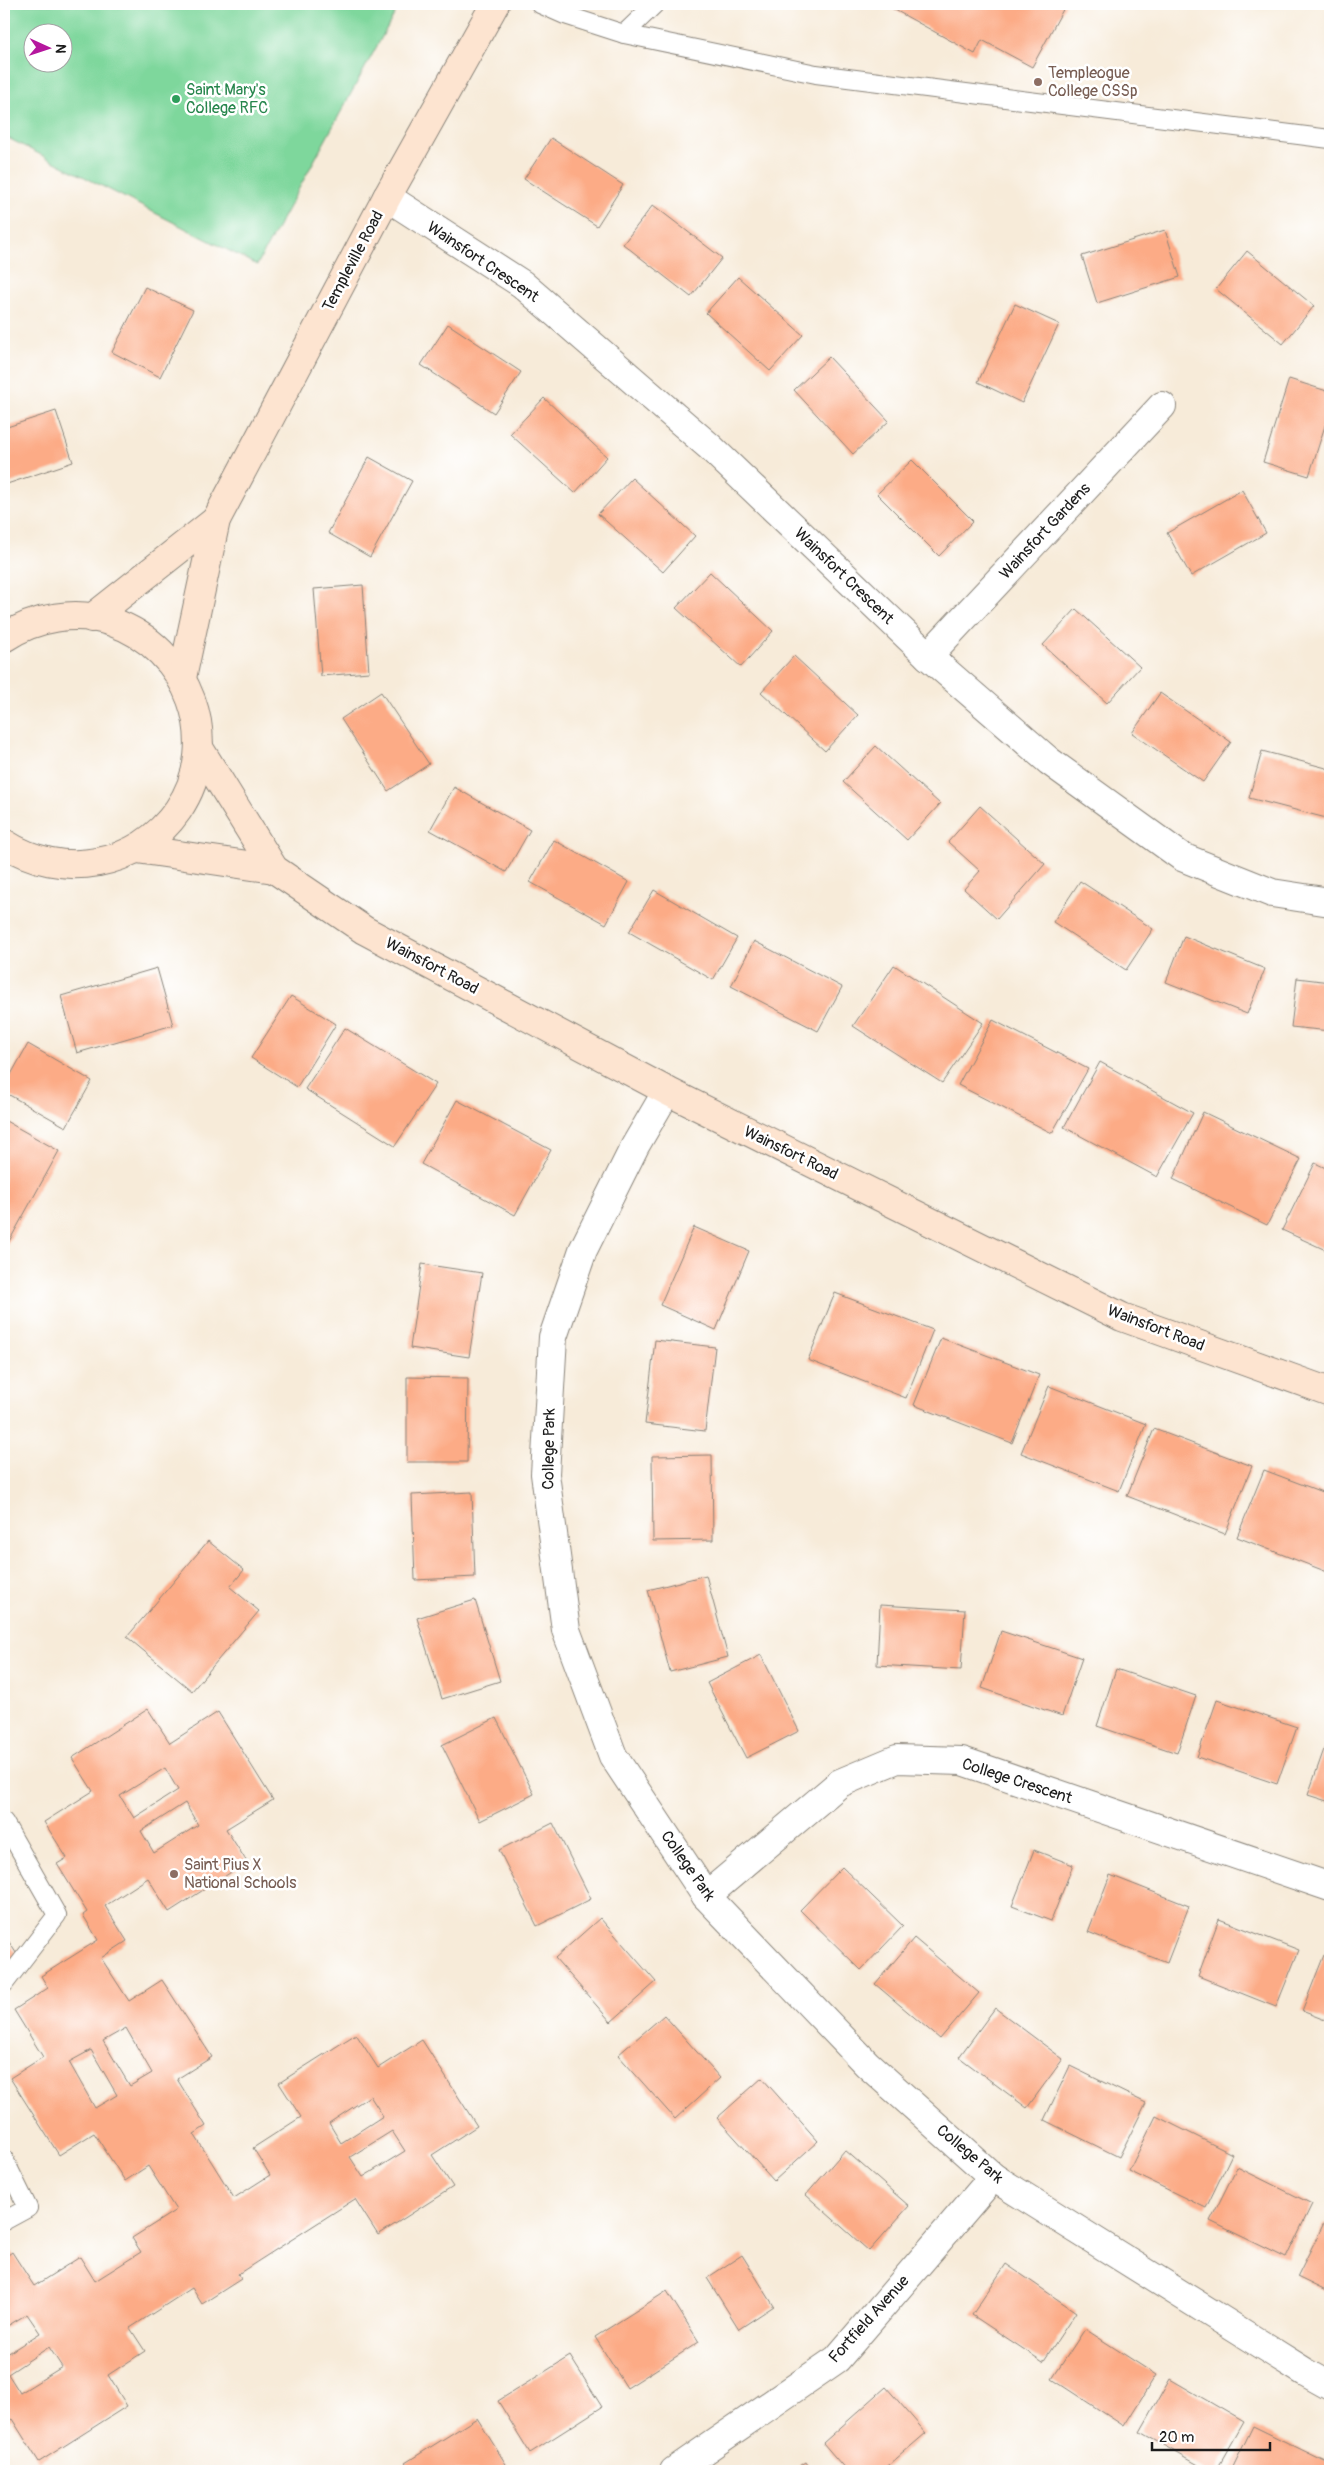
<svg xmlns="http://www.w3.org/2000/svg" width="1334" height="2475" viewBox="0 0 1334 2475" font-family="Pangolin,sans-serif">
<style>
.green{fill:#7ed79c;stroke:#4d7a5c;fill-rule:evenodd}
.building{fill:#fcab86;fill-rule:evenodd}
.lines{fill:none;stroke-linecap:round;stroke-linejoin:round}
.lane-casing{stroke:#8a847a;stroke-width:20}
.street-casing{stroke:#8a847a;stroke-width:30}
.secondary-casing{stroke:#8a847a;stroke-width:30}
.lane{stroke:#fff;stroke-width:18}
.street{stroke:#fff;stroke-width:28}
.secondary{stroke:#fde4d0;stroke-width:28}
.education-dot{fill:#8d6e63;stroke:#fff;stroke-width:2}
.leisure-dot{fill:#2e9e5b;stroke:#fff;stroke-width:2}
.labels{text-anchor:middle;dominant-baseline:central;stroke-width:5;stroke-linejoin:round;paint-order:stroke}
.education-label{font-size:16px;fill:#785e54;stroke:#fff;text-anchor:start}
.leisure-label{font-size:16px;fill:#27864d;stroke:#fff;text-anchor:start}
.street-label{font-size:16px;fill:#1c1c1c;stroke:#fff}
</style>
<rect width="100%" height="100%" fill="#fff"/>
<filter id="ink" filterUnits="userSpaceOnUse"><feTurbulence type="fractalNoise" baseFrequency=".02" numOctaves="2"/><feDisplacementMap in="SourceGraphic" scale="10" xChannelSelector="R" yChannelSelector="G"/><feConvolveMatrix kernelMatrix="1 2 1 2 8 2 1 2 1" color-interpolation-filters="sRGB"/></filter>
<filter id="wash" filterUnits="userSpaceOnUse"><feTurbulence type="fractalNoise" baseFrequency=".0096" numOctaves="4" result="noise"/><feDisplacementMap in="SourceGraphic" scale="20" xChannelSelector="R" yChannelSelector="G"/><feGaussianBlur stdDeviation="1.12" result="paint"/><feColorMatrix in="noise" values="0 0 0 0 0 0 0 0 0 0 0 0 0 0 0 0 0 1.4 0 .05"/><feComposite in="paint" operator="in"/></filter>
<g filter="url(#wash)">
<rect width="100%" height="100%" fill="#f7ebd9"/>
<path class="green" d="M4,4H400L257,265L4,136ZM32,32H62V62H32Z"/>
<g id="blocks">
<g class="building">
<polygon points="884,4 1066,4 1032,67 982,40 975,54"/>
<polygon points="551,138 623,185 597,226 524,179"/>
<polygon points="653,205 722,258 691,297 623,244"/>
<polygon points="1165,230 1180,277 1097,303 1082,256"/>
<polygon points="1247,251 1314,306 1283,344 1216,289"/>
<polygon points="738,277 803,335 770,371 706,313"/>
<polygon points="145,287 193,310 160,377 112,352"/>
<polygon points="1015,304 1059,324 1022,403 978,382"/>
<polygon points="448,324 521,372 494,413 421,365"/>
<polygon points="829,357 889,421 853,454 794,390"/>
<polygon points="1289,379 1330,392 1330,410 1309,476 1263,462"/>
<polygon points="544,398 607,457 575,493 510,434"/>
<polygon points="56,411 73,462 4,485 4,428"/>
<polygon points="369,457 412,481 370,557 328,533"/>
<polygon points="912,460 973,521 939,556 877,494"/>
<polygon points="632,478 695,536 663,572 598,514"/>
<polygon points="1242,490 1266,533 1191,576 1167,533"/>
<polygon points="710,572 773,631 741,667 676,608"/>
<polygon points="363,585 369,672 321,676 314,589"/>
<polygon points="1076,609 1140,667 1107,703 1043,645"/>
<polygon points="794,656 858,715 825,751 761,692"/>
<polygon points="381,692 429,764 388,791 341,719"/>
<polygon points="1160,693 1231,742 1203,782 1132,733"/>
<polygon points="876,746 940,804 907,840 843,782"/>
<polygon points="1262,751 1330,769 1330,819 1249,798"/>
<polygon points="454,787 530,830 506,872 430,830"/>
<polygon points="980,806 1045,864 997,919 964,889 980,871 948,842"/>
<polygon points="554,840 629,882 606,924 530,882"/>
<polygon points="1080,881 1153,929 1126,970 1053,922"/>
<polygon points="654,890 737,938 713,980 629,932"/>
<polygon points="1184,936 1265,969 1247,1014 1166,982"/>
<polygon points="754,941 842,987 818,1031 731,986"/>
<polygon points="894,965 983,1023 942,1083 853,1026"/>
<polygon points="157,968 173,1025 77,1053 61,996"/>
<polygon points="1297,978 1330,982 1330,1031 1291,1027"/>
<polygon points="291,996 336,1024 297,1087 251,1058"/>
<polygon points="993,1020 1088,1069 1052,1133 958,1085"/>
<polygon points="345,1028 436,1084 395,1146 305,1089"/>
<polygon points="28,1044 92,1081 66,1127 4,1092 4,1087"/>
<polygon points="1100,1062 1193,1113 1157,1177 1064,1127"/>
<polygon points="457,1100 551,1150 515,1215 421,1164"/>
<polygon points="1203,1112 1301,1159 1267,1225 1173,1179"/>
<polygon points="4,1120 59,1151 7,1245 4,1243"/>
<polygon points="1315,1163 1330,1170 1330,1252 1282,1230"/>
<polygon points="694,1227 749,1251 716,1330 660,1305"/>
<polygon points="422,1264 482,1273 469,1357 410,1348"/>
<polygon points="835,1293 933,1330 906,1398 808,1360"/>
<polygon points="941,1338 1039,1375 1012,1443 914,1405"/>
<polygon points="655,1340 715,1347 705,1431 645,1424"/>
<polygon points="407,1377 468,1378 467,1462 407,1462"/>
<polygon points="1049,1386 1146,1424 1119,1491 1021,1453"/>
<polygon points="1154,1429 1252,1466 1225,1534 1127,1496"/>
<polygon points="712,1455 713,1540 653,1541 652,1456"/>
<polygon points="1264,1470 1330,1495 1330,1573 1237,1537"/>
<polygon points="472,1492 475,1577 415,1580 412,1495"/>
<polygon points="208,1541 244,1570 230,1587 259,1611 192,1691 127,1637"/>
<polygon points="706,1575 728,1657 670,1672 648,1590"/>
<polygon points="475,1600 500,1681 442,1699 417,1618"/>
<polygon points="880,1605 965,1610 961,1670 877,1665"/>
<polygon points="1001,1631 1082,1658 1062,1716 982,1688"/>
<polygon points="761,1655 799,1731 746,1758 707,1683"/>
<polygon points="1116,1669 1196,1696 1177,1753 1097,1726"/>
<polygon points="1217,1700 1297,1727 1277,1784 1197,1757"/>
<path d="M148,1709L170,1743L218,1712L273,1800L226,1829L247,1862L169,1912L148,1878L105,1906L127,1941L101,1958L129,2001L162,1980L212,2057L177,2079L206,2126L194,2134L234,2198L270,2175L253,2148L301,2117L279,2083L356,2034L378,2068L422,2040L477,2126L432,2155L453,2187L378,2235L355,2199L238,2274L241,2279L202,2304L192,2288L130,2328L145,2351L108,2375L127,2406L39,2462L12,2419L4,2424V2356L40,2333L27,2314L4,2328V2258L12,2252L34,2286L80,2257L95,2281L141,2252L132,2238L176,2210L148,2166L125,2181L94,2133L59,2155L10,2078L43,2057L14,2010L48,1988L41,1976L98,1940L83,1915L87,1912L57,1864L67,1858L44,1822L93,1791L72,1758ZM165,1768L178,1790L134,1818L120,1796ZM185,1803L198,1825L154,1853L141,1831ZM126,2028L152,2073L130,2086L103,2041ZM91,2050L117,2095L95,2108L69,2062ZM370,2096L383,2116L341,2143L329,2123ZM392,2131L405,2151L363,2177L350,2157ZM49,2347L62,2367L20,2393L8,2374Z"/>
<polygon points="496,1718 534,1794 480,1821 442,1745"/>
<polygon points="1328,1738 1330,1739 1330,1802 1308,1795"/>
<polygon points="553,1823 591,1899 537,1926 499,1850"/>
<polygon points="1034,1850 1073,1865 1051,1921 1012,1906"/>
<polygon points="842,1867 903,1926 861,1970 800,1910"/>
<polygon points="1110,1875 1189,1906 1167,1963 1088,1932"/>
<polygon points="600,1918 656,1982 611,2022 555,1958"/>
<polygon points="1219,1919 1299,1950 1276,2007 1198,1976"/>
<polygon points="4,1934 18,1956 4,1965"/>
<polygon points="914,1938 979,1993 940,2039 875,1984"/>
<polygon points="1324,1955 1330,1957 1330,2022 1302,2011"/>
<polygon points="995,2008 1063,2059 1027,2108 959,2057"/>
<polygon points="664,2015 720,2078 675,2119 618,2055"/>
<polygon points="1070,2066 1146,2103 1119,2157 1044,2120"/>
<polygon points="762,2078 818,2141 774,2181 717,2118"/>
<polygon points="1156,2116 1232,2154 1206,2208 1129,2171"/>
<polygon points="845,2150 909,2206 869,2251 806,2195"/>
<polygon points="1237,2167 1312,2204 1286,2258 1210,2221"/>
<polygon points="1324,2223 1330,2226 1330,2293 1297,2277"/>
<polygon points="742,2255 774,2306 739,2329 707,2278"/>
<polygon points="1006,2264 1076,2312 1043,2362 972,2315"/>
<polygon points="667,2291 699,2342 627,2388 595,2337"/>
<polygon points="1085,2329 1156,2375 1124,2426 1052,2379"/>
<polygon points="570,2356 602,2407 530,2453 498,2401"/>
<polygon points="1170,2379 1244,2422 1216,2471 1209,2471 1140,2432"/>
<polygon points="886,2387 926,2433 882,2471 847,2471 823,2443"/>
<polygon points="477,2418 509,2469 506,2471 411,2471 405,2463"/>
<polygon points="1253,2426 1329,2463 1326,2471 1231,2471"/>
<polygon points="806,2462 812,2471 792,2471"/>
</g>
</g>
</g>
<g filter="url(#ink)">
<use href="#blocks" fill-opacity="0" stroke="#8a847a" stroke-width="1"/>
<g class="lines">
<g class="lane-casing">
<g id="lane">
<polyline points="540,4 565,15 624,34 816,74 1330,139"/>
<polyline points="624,34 655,4"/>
<polyline points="4,1822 57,1915 4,1984"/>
<polyline points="4,2159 28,2208 4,2221"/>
</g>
</g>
<g class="street-casing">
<g id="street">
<polyline points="387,197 522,284 710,447 928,656 1049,761 1182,857 1272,893 1330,902"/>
<polyline points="928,656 1162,406"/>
<polyline points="667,1091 635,1146 583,1250 553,1337 545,1474 566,1630 613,1756 706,1896 867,2064 993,2177 1305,2372 1330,2386"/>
<polyline points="706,1896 840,1783 897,1759 962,1761 1330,1887"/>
<polyline points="674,2471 837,2359 993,2177"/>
</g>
</g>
<g class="secondary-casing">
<g id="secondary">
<polyline points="92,618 216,520"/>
<path d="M4,638C35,617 76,610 112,622C188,648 225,741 178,810C138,868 61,880 4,843"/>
<polyline points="182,678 216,520 387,197 495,4"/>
<polyline points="199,748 274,869 364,930 667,1091 1122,1317 1330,1392"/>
<polyline points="137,849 274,869"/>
</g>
</g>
<use href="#lane" class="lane"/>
<use href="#street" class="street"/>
<use href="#secondary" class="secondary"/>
</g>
</g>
<g class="education-dot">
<circle cx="1038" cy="82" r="5"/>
<circle cx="174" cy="1874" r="5"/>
</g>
<circle class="leisure-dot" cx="176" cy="99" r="5"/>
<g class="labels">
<g class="education-label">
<text x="1048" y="73">Templeogue<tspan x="1048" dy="18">College CSSp</tspan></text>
<text x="184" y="1865">Saint Pius X<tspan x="184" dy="18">National Schools</tspan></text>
</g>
<g class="leisure-label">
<text x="186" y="90">Saint Mary's<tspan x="186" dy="18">College RFC</tspan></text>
</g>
<g class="street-label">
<text transform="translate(353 261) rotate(-62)">Templeville Road</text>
<text transform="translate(483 262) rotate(34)">Wainsfort Crescent</text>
<text transform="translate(1045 531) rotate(-47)">Wainsfort Gardens</text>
<text transform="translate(844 576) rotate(44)">Wainsfort Crescent</text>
<text transform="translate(432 966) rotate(28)">Wainsfort Road</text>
<text transform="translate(791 1153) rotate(26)">Wainsfort Road</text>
<text transform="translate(1156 1328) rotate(21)">Wainsfort Road</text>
<text transform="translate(549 1449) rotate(-89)">College Park</text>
<text transform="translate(1017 1781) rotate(18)">College Crescent</text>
<text transform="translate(688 1866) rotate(55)">College Park</text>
<text transform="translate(970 2154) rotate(40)">College Park</text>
<text transform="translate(869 2319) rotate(-48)">Fortfield Avenue</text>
</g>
</g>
<rect width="1334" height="2475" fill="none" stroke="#fff" stroke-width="20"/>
<g transform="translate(48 48) rotate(93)"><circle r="24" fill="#ffffff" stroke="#a4a4a4"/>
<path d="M0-4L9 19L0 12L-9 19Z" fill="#b5179e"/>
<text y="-8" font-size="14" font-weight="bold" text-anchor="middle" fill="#1c1c1c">N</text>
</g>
<path d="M1152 2442v8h118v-8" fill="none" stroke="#1c1c1c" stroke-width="2.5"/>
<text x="1159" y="2442" font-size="15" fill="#1c1c1c" stroke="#ffffff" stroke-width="4" paint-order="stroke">20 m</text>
</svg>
